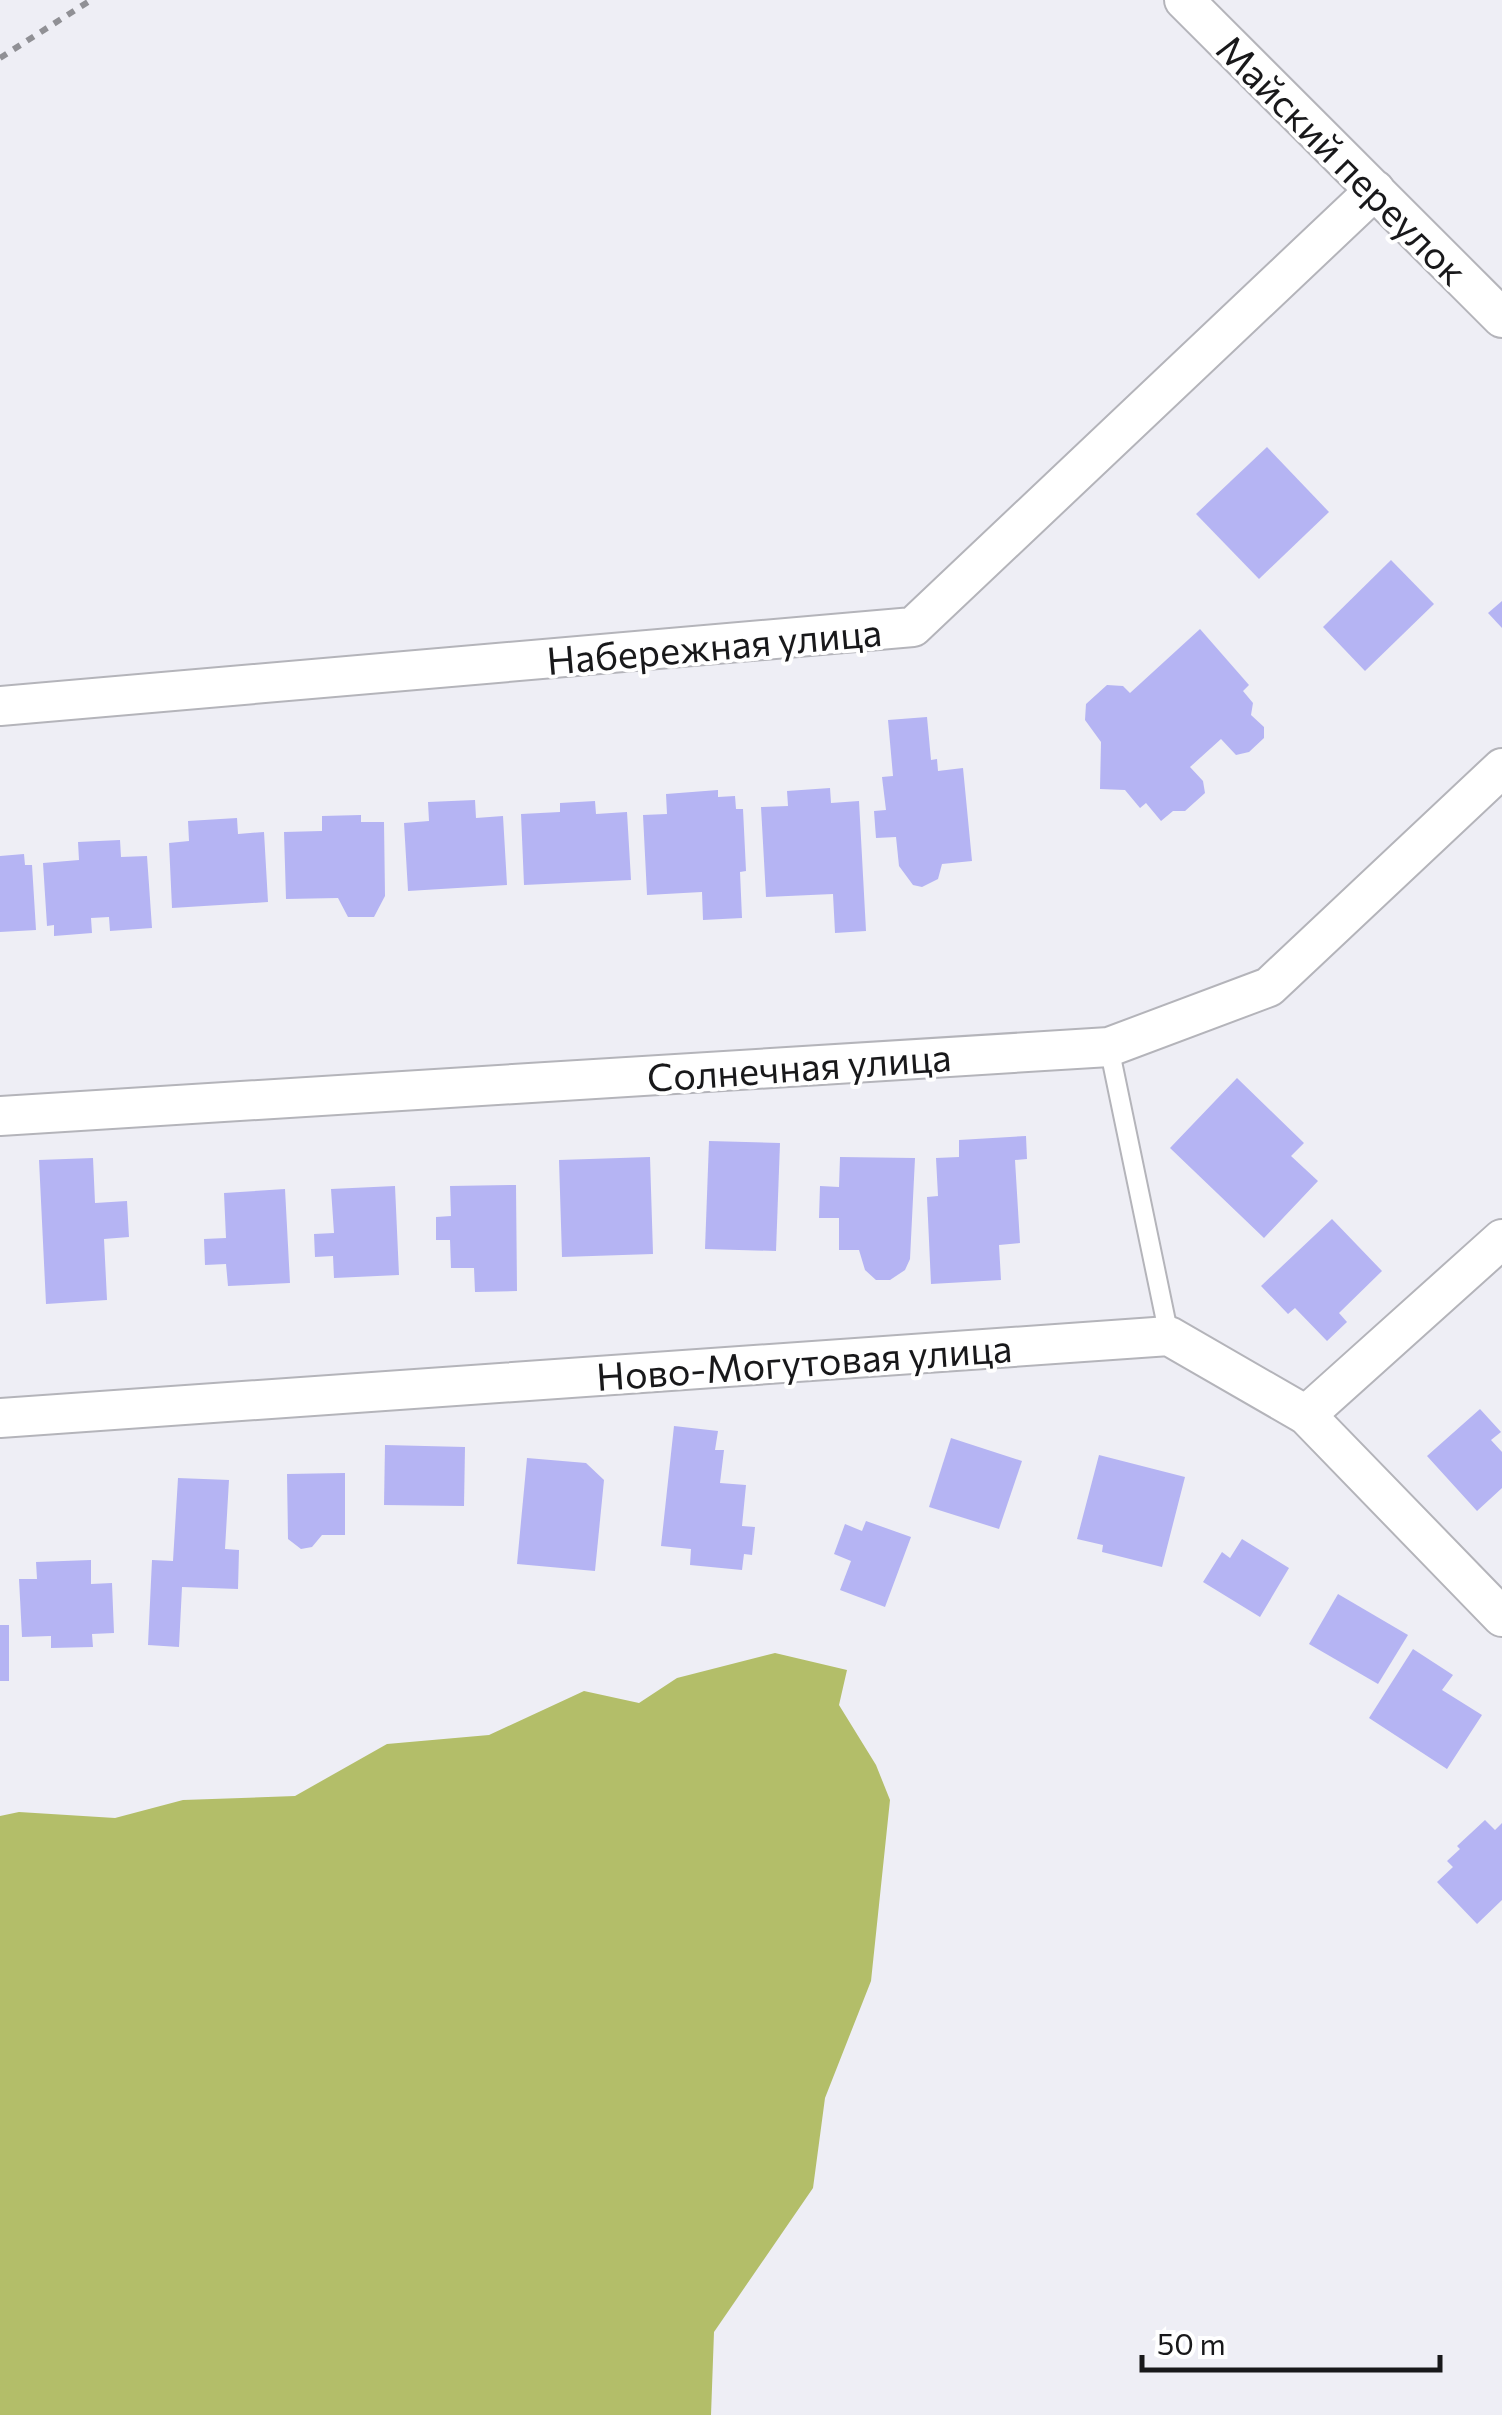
<svg xmlns="http://www.w3.org/2000/svg" width="1502" height="2415" viewBox="0 0 1502 2415" font-family="Commissioner,sans-serif">
<style>
.forest{fill:#b3be69}
.building{fill:#b5b4f3}
.lines{fill:none;stroke-linecap:round;stroke-linejoin:round}
.lane-casing{stroke:#b4b4ba;stroke-width:22}
.street-casing{stroke:#b4b4ba;stroke-width:42}
.path{stroke:#909095;stroke-width:6;stroke-dasharray:8 8;stroke-linecap:butt}
.lane{stroke:#fff;stroke-width:18}
.street{stroke:#fff;stroke-width:38}
.labels{text-anchor:middle;dominant-baseline:central;stroke-width:8;stroke-linejoin:round;paint-order:stroke}
.street-label{font-size:38px;fill:#18181a;stroke:#fff}
</style>
<rect width="100%" height="100%" fill="#eeeef5"/>
<polygon class="forest" points="775,1653 847,1670 839,1705 876,1765 890,1800 871,1981 825,2098 813,2188 714,2332 711,2415 0,2415 0,1816 19,1812 115,1818 183,1800 295,1796 387,1744 489,1735 584,1691 639,1703 677,1678"/>
<g class="building">
<polygon points="1267,447 1329,512 1259,579 1196,514"/>
<polygon points="1391,560 1434,604 1365,671 1323,627"/>
<polygon points="1502,601 1502,628 1488,613"/>
<polygon points="1200,629 1249,685 1243,691 1253,703 1251,715 1264,727 1264,738 1249,752 1236,755 1221,739 1190,767 1203,781 1205,793 1185,811 1173,811 1161,821 1146,803 1140,808 1125,790 1100,789 1101,742 1085,720 1086,704 1107,685 1123,686 1130,693"/>
<polygon points="927,717 931,760 937,759 938,771 963,768 972,861 942,864 938,879 922,887 913,885 899,866 896,837 876,838 874,811 886,810 882,777 893,776 888,720"/>
<polygon points="830,788 831,803 859,801 866,931 835,933 833,894 766,897 761,807 788,806 787,791"/>
<polygon points="718,790 718,797 735,796 736,809 743,809 746,871 740,872 742,918 703,920 702,892 647,895 643,815 667,814 666,794"/>
<polygon points="475,800 476,818 503,816 507,885 408,891 404,823 429,821 428,802"/>
<polygon points="595,801 596,814 627,812 631,880 524,885 521,814 560,812 560,803"/>
<polygon points="361,815 361,822 384,822 385,896 374,917 348,917 338,898 286,899 284,832 322,831 322,816"/>
<polygon points="237,818 238,834 264,832 268,902 172,908 169,843 189,841 188,821"/>
<polygon points="120,840 121,857 147,856 152,928 110,931 109,917 91,918 92,933 54,936 54,925 47,926 43,863 79,860 78,842"/>
<polygon points="24,854 25,865 32,865 36,930 0,932 0,856"/>
<polygon points="1237,1078 1304,1143 1291,1156 1318,1181 1264,1238 1170,1148"/>
<polygon points="1026,1136 1027,1159 1015,1160 1020,1243 999,1245 1001,1280 931,1284 927,1197 938,1196 936,1158 959,1157 959,1140"/>
<polygon points="709,1141 780,1143 776,1251 705,1249"/>
<polygon points="650,1157 653,1254 562,1257 559,1160"/>
<polygon points="840,1157 915,1158 910,1259 905,1270 890,1280 876,1280 865,1270 859,1250 839,1250 839,1218 819,1218 820,1186 839,1187"/>
<polygon points="93,1158 95,1203 127,1201 129,1237 104,1239 107,1300 46,1304 39,1160"/>
<polygon points="516,1185 517,1291 475,1292 474,1268 451,1268 450,1240 436,1240 436,1217 451,1216 450,1186"/>
<polygon points="395,1186 399,1275 334,1278 333,1256 315,1257 314,1234 334,1233 331,1189"/>
<polygon points="285,1189 290,1283 228,1286 226,1264 205,1265 204,1239 226,1238 224,1193"/>
<polygon points="1332,1219 1382,1271 1339,1313 1347,1322 1327,1341 1295,1308 1288,1314 1261,1286"/>
<polygon points="1480,1409 1501,1432 1491,1440 1502,1452 1502,1488 1477,1511 1427,1456"/>
<polygon points="674,1426 718,1431 715,1450 724,1450 720,1483 746,1485 742,1526 755,1527 752,1555 744,1554 742,1570 690,1565 691,1549 661,1546"/>
<polygon points="951,1438 1022,1461 999,1529 929,1507"/>
<polygon points="385,1445 465,1447 464,1506 384,1505"/>
<polygon points="1099,1455 1185,1477 1162,1567 1102,1552 1103,1545 1077,1539"/>
<polygon points="527,1458 586,1463 604,1480 595,1571 517,1564"/>
<polygon points="345,1473 345,1535 322,1535 312,1547 301,1549 288,1539 287,1474"/>
<polygon points="178,1478 229,1480 225,1549 239,1550 238,1589 182,1587 179,1647 148,1645 152,1560 173,1561"/>
<polygon points="866,1521 911,1537 885,1607 840,1590 851,1561 834,1554 845,1524 862,1531"/>
<polygon points="1242,1539 1289,1568 1260,1617 1203,1582 1222,1552 1230,1558"/>
<polygon points="91,1560 91,1584 112,1583 114,1633 92,1634 93,1647 51,1648 51,1636 22,1637 19,1579 37,1579 36,1562"/>
<polygon points="1338,1594 1408,1635 1378,1684 1309,1644"/>
<rect x="0" y="1625" width="9" height="56"/>
<polygon points="1413,1649 1453,1675 1442,1690 1482,1715 1447,1769 1369,1718"/>
<polygon points="1485,1820 1495,1830 1502,1823 1502,1900 1477,1924 1437,1882 1453,1867 1447,1861 1460,1849 1457,1846"/>
</g>
<g class="lines">
<g class="lane-casing">
<polyline id="lane" points="1109,1047 1169,1336"/>
</g>
<g class="street-casing">
<g id="street">
<polyline points="1184,0 1502,318"/>
<polyline points="0,706 913,627 1375,190"/>
<polyline points="0,1116 1109,1047 1269,987 1502,768"/>
<polyline points="1306,1415 1502,1239"/>
<polyline points="0,1418 1169,1336 1306,1415 1502,1617"/>
</g>
</g>
<polyline class="path" points="0,58 91,0"/>
<use href="#lane" class="lane"/>
<use href="#street" class="street"/>
</g>
<g class="labels">
<g class="street-label">
<text transform="translate(1343 159) rotate(45)">Майский переулок</text>
<text transform="translate(714 645) rotate(-5)">Набережная улица</text>
<text transform="translate(799 1066) rotate(-4)">Солнечная улица</text>
<text transform="translate(804 1361) rotate(-4)">Ново-Могутовая улица</text>
</g>
</g>
<path d="M1142 2355v15h298v-15" fill="none" stroke="#18181a" stroke-width="5"/>
<text x="1157" y="2355" font-size="30" fill="#18181a" stroke="#ffffff" stroke-width="8" paint-order="stroke">50 m</text>
</svg>
